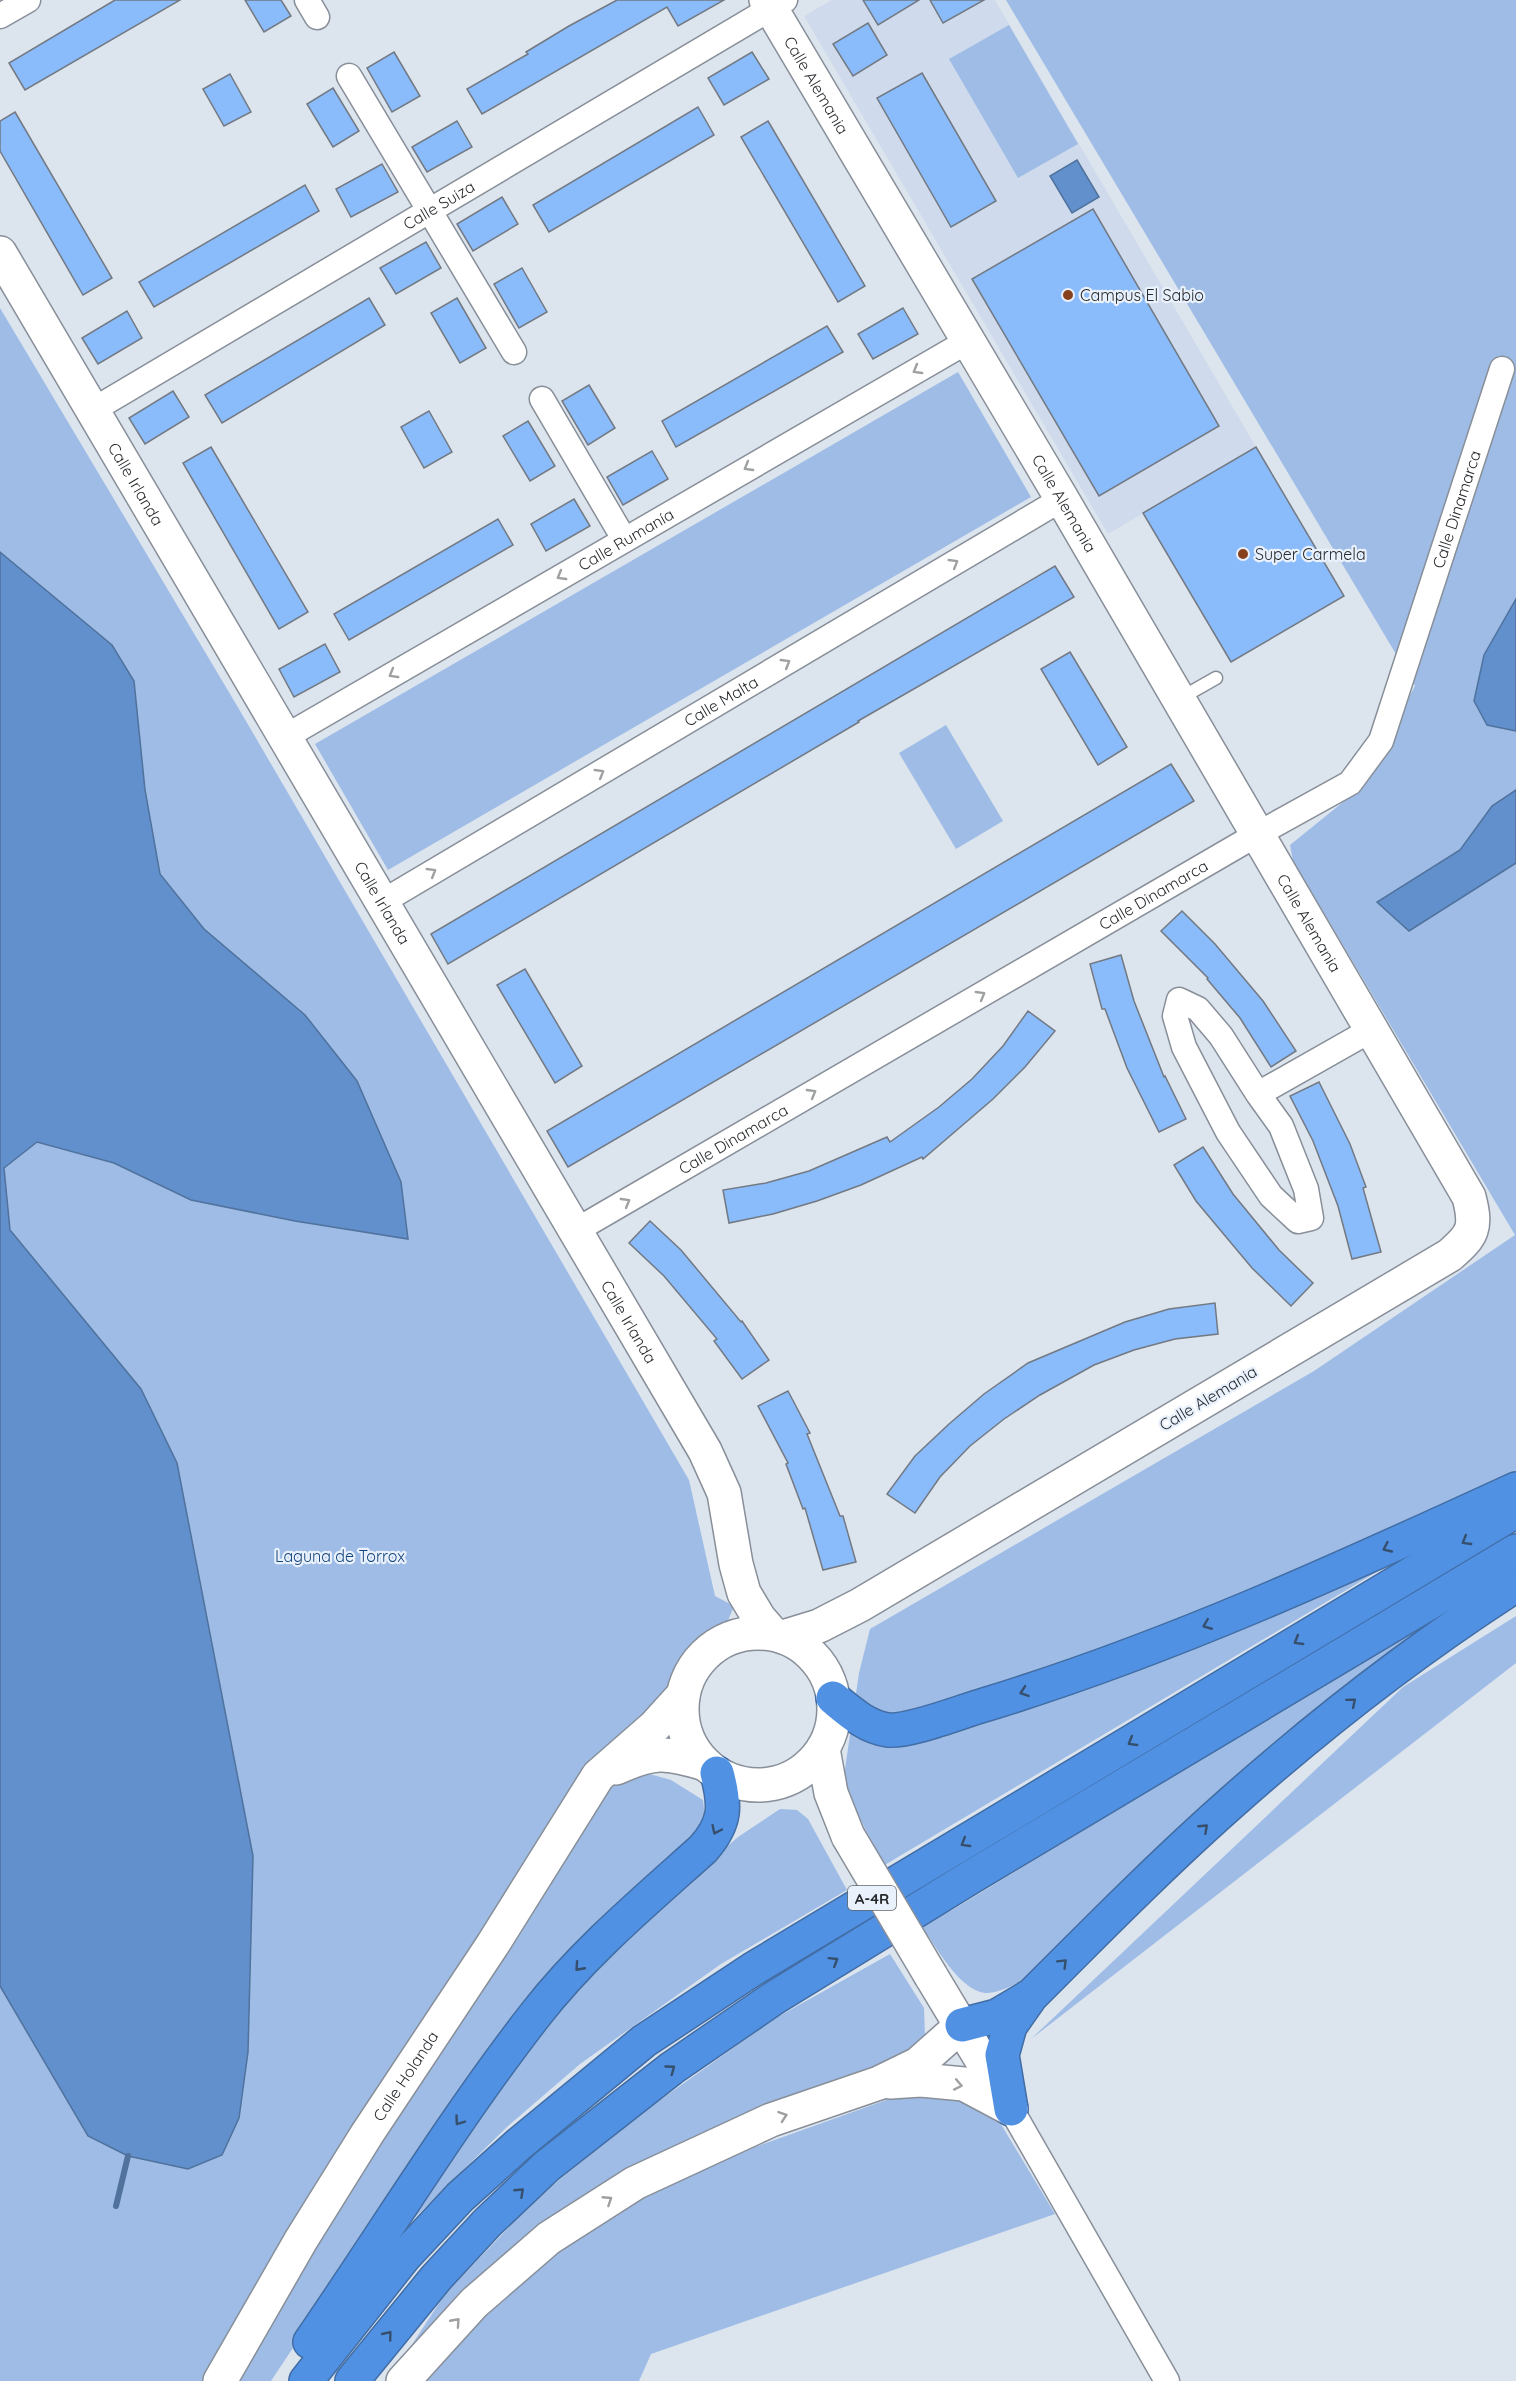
<svg xmlns="http://www.w3.org/2000/svg" width="1516" height="2381" viewBox="0 0 1516 2381" font-family="Quicksand,sans-serif">
<style>
.built{fill:#cfdbec}
.green{fill:#9ebce5}
.water{fill:#6190cc;stroke:#50729d;stroke-width:1.5}
.lines{fill:none;stroke-linecap:round;stroke-linejoin:round}
.stream{stroke:#50729d;stroke-width:6}
.building{fill:#8abbfa;stroke:#727982;stroke-width:1.5}
.lane-casing{stroke:#888f99;stroke-width:15}
.street-casing{stroke:#888f99;stroke-width:27}
.secondary-casing{stroke:#888f99;stroke-width:36}
.highway-casing{stroke:#426da4;stroke-width:36}
.lane{stroke:#fff;stroke-width:12}
.street{stroke:#fff;stroke-width:24}
.secondary{stroke:#fff;stroke-width:33}
.highway{stroke:#5091e3;stroke-width:33}
.secondary-bridge-casing{stroke:#888f99;stroke-width:36;stroke-linecap:butt}
.secondary-bridge{stroke:#fff;stroke-width:33}
.oneway{stroke:#9ea0a1}
.oneway2{stroke:#364f6d}
.poi-dot{fill:#88411d;stroke:#e9f1fc;stroke-width:2}
.labels{text-anchor:middle;dominant-baseline:central;stroke-width:4.5;stroke-linejoin:round;paint-order:stroke}
.shield{fill:#e9f1fc;stroke:#62666c;stroke-width:1.5}
.shield-label{font-size:15px;font-weight:bold;fill:#282b2e}
.street-label{font-size:16px;fill:#282b2e;stroke:#e9f1fc}
.poi-label{font-size:16px;fill:#282b2e;stroke:#e9f1fc;text-anchor:start}
.park-label{font-size:16px;fill:#15447c;stroke:#e9f1fc}
</style>
<rect width="100%" height="100%" fill="#dce4ee"/>
<polygon class="built" points="832,0 995,0 1256,447 1108,534 804,16"/>
<g class="green">
<polygon points="1006,0 1516,0 1516,1489 883,1866 843,1783 859,1673 870,1629 1314,1371 1515,1235 1293,861 1290,845 1358,790 1415,686"/>
<polygon points="1009,25 1078,144 1018,178 949,59"/>
<polygon points="0,308 236,704 689,1480 715,1596 734,1606 722,1635 697,1671 673,1699 639,1771 671,1780 703,1800 706,1826 385,2209 271,2381 0,2381"/>
<polygon points="958,372 1031,497 388,870 315,744"/>
<polygon points="946,725 1003,821 956,849 899,753"/>
<polygon points="1516,1616 1516,1663 1031,2039 1403,1687"/>
<path d="M1440,1620L1037,1972C1024,1980 1000,1994 985,1993C959,1990 936,1946 921,1926L954,1909L1390,1644Z"/>
<polygon points="780,1809 797,1810 808,1819 847,1890 721,1964 580,2064 508,2126 392,2240 536,2036 648,1915 738,1837"/>
<polygon points="890,1954 924,2008 925,2037 916,2053 676,2150 398,2366 445,2294 537,2198 635,2118 774,2019"/>
<polygon points="903,2094 959,2095 999,2121 1055,2214 651,2354 639,2381 422,2381 498,2301 598,2219 677,2175"/>
</g>
<g class="water">
<polygon points="1077,160 1099,197 1072,213 1050,176"/>
<polygon points="0,552 112,645 134,681 145,790 160,874 204,929 305,1015 357,1081 401,1182 408,1239 295,1221 191,1200 114,1163 37,1142 4,1168 10,1230 141,1389 177,1463 253,1856 248,2052 239,2118 222,2155 188,2169 128,2156 88,2136 0,1986"/>
<polygon points="1516,599 1516,731 1487,725 1474,701 1484,655"/>
<polygon points="1516,790 1516,863 1409,931 1377,902 1460,850 1492,806"/>
</g>
<g class="lines">
<polyline class="stream" points="116,2206 128,2156"/>
</g>
<g class="building">
<polygon points="115,0 180,0 25,90 9,63"/>
<polygon points="245,0 281,0 291,16 264,32"/>
<polygon points="617,0 724,0 678,26 667,7 482,114 467,89 528,54 526,52 569,26"/>
<polygon points="863,0 919,0 878,25"/>
<polygon points="930,0 984,0 943,23"/>
<polygon points="868,23 887,55 853,76 833,44"/>
<polygon points="394,52 420,96 392,112 367,68"/>
<polygon points="752,52 769,79 724,105 708,78"/>
<polygon points="922,73 996,201 951,227 877,98"/>
<polygon points="230,74 251,112 224,126 203,89"/>
<polygon points="333,88 359,131 333,147 307,104"/>
<polygon points="698,107 714,135 549,232 533,205"/>
<polygon points="15,112 112,278 83,295 0,151 0,121"/>
<polygon points="457,121 472,147 427,172 412,147"/>
<polygon points="768,121 865,286 838,302 741,137"/>
<polygon points="382,164 398,192 351,217 336,189"/>
<polygon points="305,185 319,211 154,307 139,282"/>
<polygon points="502,197 518,224 473,251 457,224"/>
<polygon points="1093,209 1219,426 1099,496 972,279"/>
<polygon points="426,242 441,268 396,294 380,268"/>
<polygon points="522,268 547,312 519,328 494,284"/>
<polygon points="369,298 385,325 222,423 205,395"/>
<polygon points="457,298 486,348 460,363 431,313"/>
<polygon points="903,308 918,334 873,359 858,334"/>
<polygon points="127,311 142,338 98,364 82,338"/>
<polygon points="827,326 843,352 676,447 662,421"/>
<polygon points="589,385 615,428 588,445 562,401"/>
<polygon points="173,391 189,417 145,444 129,418"/>
<polygon points="429,411 452,452 424,468 401,427"/>
<polygon points="528,421 555,466 530,481 503,436"/>
<polygon points="211,447 308,612 279,629 183,463"/>
<polygon points="1256,447 1344,596 1231,662 1143,513"/>
<polygon points="652,451 668,479 623,505 607,477"/>
<polygon points="574,499 590,526 546,551 531,524"/>
<polygon points="498,519 513,545 349,640 334,614"/>
<polygon points="1055,566 1074,597 858,721 859,722 448,964 431,934"/>
<polygon points="325,644 340,672 294,697 279,669"/>
<polygon points="1070,652 1127,747 1098,765 1041,669"/>
<polygon points="1171,764 1194,801 568,1167 547,1131"/>
<polygon points="1182,911 1215,944 1263,1001 1296,1051 1271,1067 1240,1018 1207,979 1208,978 1161,931"/>
<polygon points="1121,955 1134,1001 1164,1077 1165,1076 1186,1119 1159,1132 1127,1068 1105,1009 1102,1009 1090,964"/>
<polygon points="525,969 582,1066 555,1083 497,985"/>
<polygon points="1028,1011 1055,1031 1025,1067 993,1099 923,1159 922,1157 861,1185 817,1201 773,1214 729,1223 723,1190 766,1183 809,1171 887,1137 890,1142 939,1107 972,1079 1003,1046"/>
<polygon points="1319,1082 1350,1144 1366,1187 1363,1188 1381,1252 1352,1259 1338,1206 1313,1141 1290,1096"/>
<polygon points="1203,1147 1233,1194 1279,1250 1313,1283 1291,1306 1252,1268 1196,1201 1174,1165"/>
<polygon points="650,1221 681,1250 741,1322 742,1321 769,1360 742,1379 714,1341 717,1339 664,1276 629,1243"/>
<polygon points="1215,1303 1218,1334 1175,1339 1134,1350 1094,1365 1040,1395 1004,1419 970,1446 940,1477 915,1513 887,1494 915,1456 949,1424 984,1394 1028,1363 1125,1322 1169,1309"/>
<polygon points="788,1391 810,1433 807,1434 840,1516 843,1516 856,1562 823,1570 805,1508 803,1509 786,1464 788,1463 758,1406"/>
</g>
<g class="lines">
<g class="lane-casing">
<polyline id="lane" points="1179,699 1216,678"/>
</g>
<g class="street-casing">
<g id="street">
<polyline points="307,0 317,17"/>
<polyline points="0,16 28,0"/>
<polyline points="349,76 514,352"/>
<polyline points="542,399 624,539"/>
<path id="s1" d="M93,410L785,0"/>
<path id="s2" d="M285,737L968,341"/>
<path id="s3" d="M382,902L1062,499"/>
<polyline points="1258,1094 1221,1036 1198,1009 1179,1000 1175,1016 1184,1047 1228,1132 1271,1196 1298,1221 1311,1218 1306,1189 1281,1126 1258,1094 1371,1030"/>
<path id="s4" d="M575,1231L1256,835L1350,783L1381,741L1502,369"/>
<polyline points="1011,2109 1167,2381"/>
</g>
</g>
<g class="secondary-casing">
<g id="secondary">
<path id="s5" d="M766,0L1062,499L1469,1197C1477,1228 1473,1235 1450,1255L860,1605L819,1626L783,1637"/>
<path id="s6" d="M0,253L705,1451L724,1493L736,1564L744,1593L759,1618L772,1633"/>
<circle cx="758" cy="1709" r="76"/>
<polyline points="823,1749 831,1793 848,1836"/>
<path d="M616,1768C654,1751 665,1752 705,1764"/>
<polyline points="931,1976 1010,2107"/>
<polyline points="890,2082 921,2080 964,2084 1011,2109"/>
<path id="s7" d="M220,2381L301,2240L367,2134L493,1944L598,1776L654,1727L683,1695"/>
<polyline points="403,2381 474,2303 549,2238 635,2183 771,2120 879,2083 918,2064 962,2025"/>
</g>
</g>
<g class="highway-casing">
<g id="highway">
<path d="M833,1698C849,1711 866,1727 888,1730C910,1732 960,1712 984,1705C1168,1649 1342,1569 1516,1489"/>
<path d="M962,2025L997,2016L1032,1995C1097,1930 1162,1864 1231,1803C1321,1723 1415,1650 1516,1585"/>
<polyline points="1011,2109 1002,2055 1010,2026 1029,1999"/>
<path d="M310,2342C385,2233 454,2119 535,2015C583,1953 645,1901 703,1849C726,1823 726,1806 717,1773"/>
<polyline points="306,2381 404,2257 460,2197 519,2144 644,2041 753,1969 1516,1511"/>
<polyline points="352,2381 436,2278 487,2223 547,2166 672,2068 774,1998 971,1877 1516,1551"/>
</g>
</g>
<use href="#lane" class="lane"/>
<use href="#street" class="street"/>
<use href="#secondary" class="secondary"/>
<use href="#highway" class="highway"/>
<g class="secondary-bridge-casing">
<polyline id="secondary-bridge" points="848,1836 931,1976"/>
</g>
<use href="#secondary-bridge" class="secondary-bridge"/>
</g>
<defs><path id="oneway-chevron" d="M-2-3.5L2.5 0L-2 3.5" fill="none" stroke-width="1.6" stroke-linecap="round" stroke-linejoin="round" transform="scale(1.5)"/></defs>
<g class="oneway">
<use href="#oneway-chevron" transform="translate(917 370) rotate(150)"/>
<use href="#oneway-chevron" transform="translate(748 467) rotate(150)"/>
<use href="#oneway-chevron" transform="translate(954 563) rotate(-31)"/>
<use href="#oneway-chevron" transform="translate(561 576) rotate(150)"/>
<use href="#oneway-chevron" transform="translate(786 663) rotate(-31)"/>
<use href="#oneway-chevron" transform="translate(393 674) rotate(150)"/>
<use href="#oneway-chevron" transform="translate(600 773) rotate(-31)"/>
<use href="#oneway-chevron" transform="translate(432 872) rotate(-31)"/>
<use href="#oneway-chevron" transform="translate(981 995) rotate(-30)"/>
<use href="#oneway-chevron" transform="translate(812 1093) rotate(-30)"/>
<use href="#oneway-chevron" transform="translate(626 1202) rotate(-30)"/>
<use href="#oneway-chevron" transform="translate(958 2085) rotate(11)"/>
<use href="#oneway-chevron" transform="translate(783 2116) rotate(-19)"/>
<use href="#oneway-chevron" transform="translate(608 2200) rotate(-33)"/>
<use href="#oneway-chevron" transform="translate(456 2322) rotate(-48)"/>
</g>
<g class="oneway2">
<use href="#oneway-chevron" transform="translate(1466 1541) rotate(149)"/>
<use href="#oneway-chevron" transform="translate(1387 1548) rotate(155)"/>
<use href="#oneway-chevron" transform="translate(1207 1625) rotate(158)"/>
<use href="#oneway-chevron" transform="translate(1298 1641) rotate(149)"/>
<use href="#oneway-chevron" transform="translate(1024 1692) rotate(161)"/>
<use href="#oneway-chevron" transform="translate(1352 1702) rotate(-40)"/>
<use href="#oneway-chevron" transform="translate(1132 1742) rotate(149)"/>
<use href="#oneway-chevron" transform="translate(1204 1828) rotate(-43)"/>
<use href="#oneway-chevron" transform="translate(716 1830) rotate(115)"/>
<use href="#oneway-chevron" transform="translate(965 1843) rotate(149)"/>
<use href="#oneway-chevron" transform="translate(834 1961) rotate(-32)"/>
<use href="#oneway-chevron" transform="translate(1063 1963) rotate(-45)"/>
<use href="#oneway-chevron" transform="translate(579 1967) rotate(132)"/>
<use href="#oneway-chevron" transform="translate(671 2069) rotate(-36)"/>
<use href="#oneway-chevron" transform="translate(459 2121) rotate(126)"/>
<use href="#oneway-chevron" transform="translate(520 2192) rotate(-43)"/>
<use href="#oneway-chevron" transform="translate(388 2335) rotate(-51)"/>
</g>
<g class="poi-dot">
<circle cx="1068" cy="295" r="6"/>
<circle cx="1243" cy="554" r="6"/>
</g>
<g class="labels">
<rect class="shield" x="848" y="1886" width="48" height="24" rx="4.5"/>
<g class="shield-label">
<text x="872" y="1898">A-4R</text>
</g>
<g class="street-label">
<text stroke="none"><textPath href="#s5" startOffset="99">Calle Alemania</textPath></text>
<text stroke="none"><textPath href="#s1" startOffset="402">Calle Suiza</textPath></text>
<text stroke="none"><textPath href="#s6" startOffset="268">Calle Irlanda</textPath></text>
<text stroke="none"><textPath href="#s5" startOffset="585">Calle Alemania</textPath></text>
<text stroke="none"><textPath href="#s4" startOffset="1191">Calle Dinamarca</textPath></text>
<text stroke="none"><textPath href="#s2" startOffset="394">Calle Rumanía</textPath></text>
<text stroke="none"><textPath href="#s3" startOffset="394">Calle Malta</textPath></text>
<text stroke="none"><textPath href="#s4" startOffset="669">Calle Dinamarca</textPath></text>
<text stroke="none"><textPath href="#s6" startOffset="754">Calle Irlanda</textPath></text>
<text stroke="none"><textPath href="#s5" startOffset="1071">Calle Alemania</textPath></text>
<text stroke="none"><textPath href="#s4" startOffset="183">Calle Dinamarca</textPath></text>
<text stroke="none"><textPath href="#s6" startOffset="1240">Calle Irlanda</textPath></text>
<text transform="translate(1208 1398) rotate(-31)">Calle Alemania</text>
<text stroke="none"><textPath href="#s7" startOffset="357">Calle Holanda</textPath></text>
</g>
<g class="poi-label">
<text x="1080" y="295">Campus El Sabio</text>
<text x="1255" y="554">Super Carmela</text>
</g>
<g class="park-label">
<text x="340" y="1556">Laguna de Torrox</text>
</g>
</g>
</svg>
